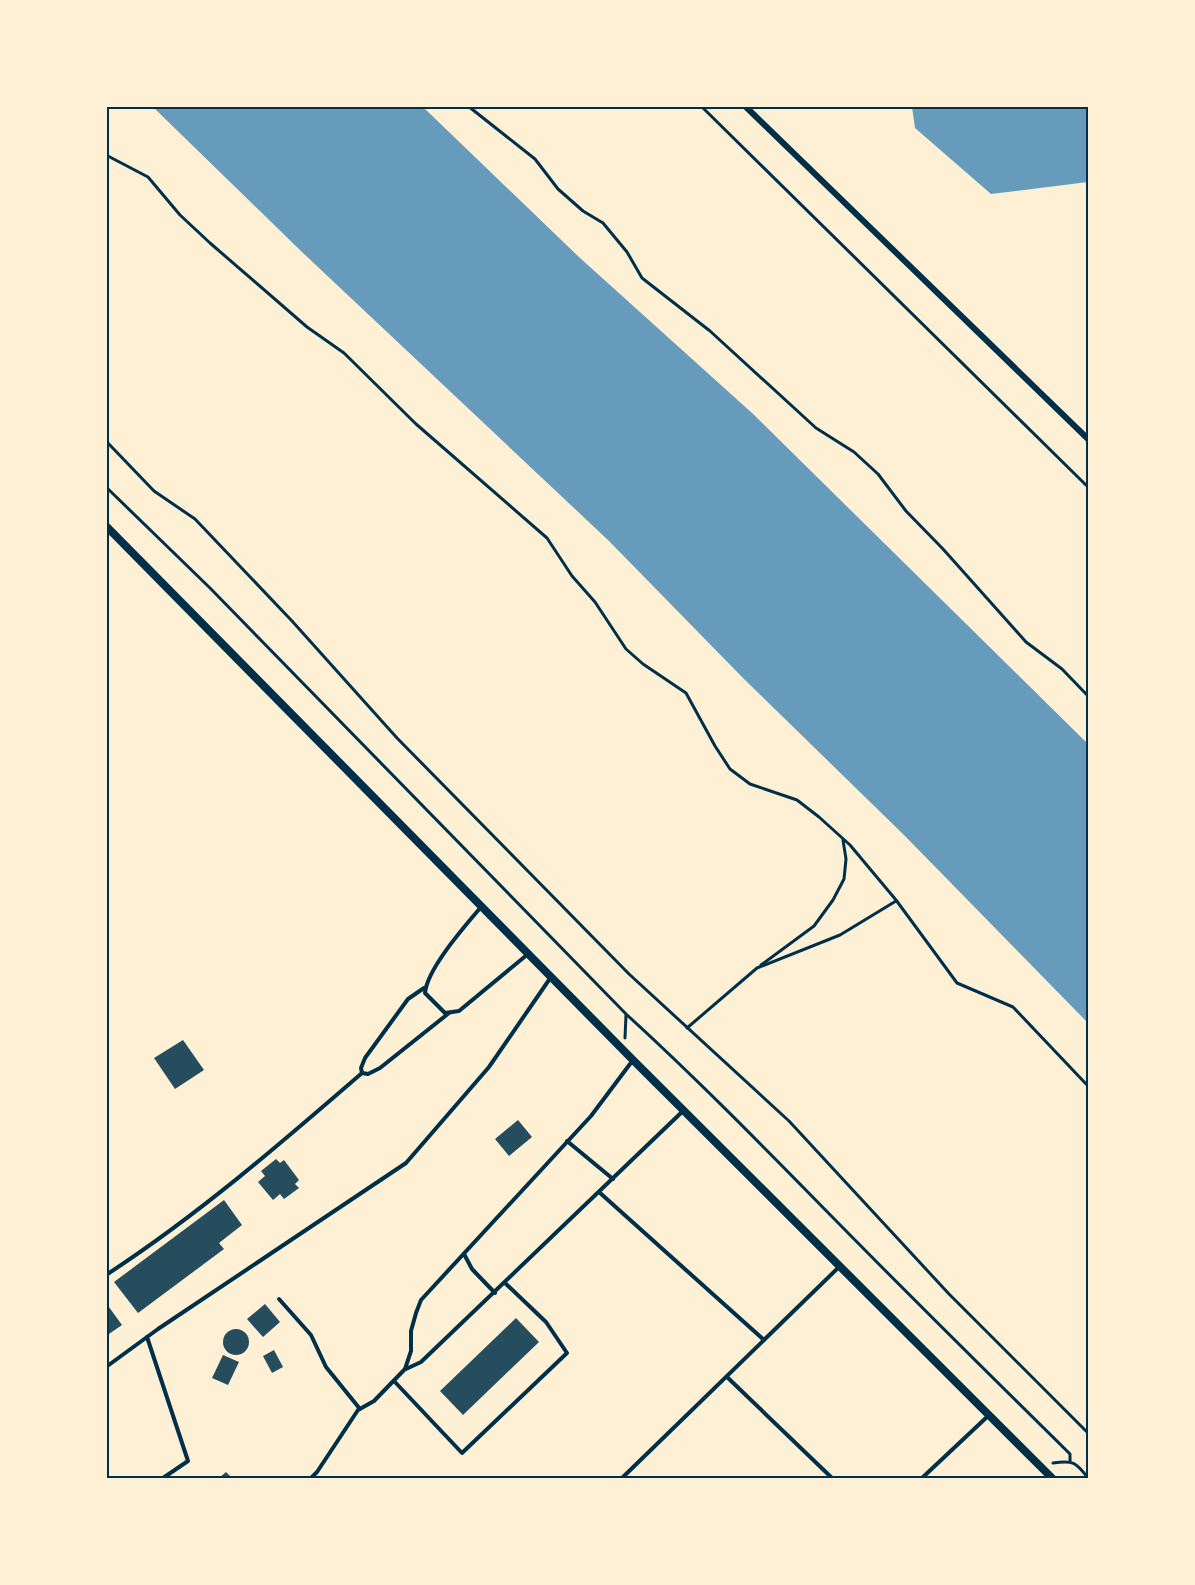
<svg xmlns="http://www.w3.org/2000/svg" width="1195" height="1585" viewBox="0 0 1195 1585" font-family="'DejaVu Sans',sans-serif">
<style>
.water{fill:#669bbc}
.building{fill:#264d5e}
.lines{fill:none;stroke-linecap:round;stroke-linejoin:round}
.path{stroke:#003049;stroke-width:3}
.service{stroke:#003049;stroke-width:4}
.minor{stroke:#003049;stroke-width:6}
.tertiary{stroke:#003049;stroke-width:8}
.neatline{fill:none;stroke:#003049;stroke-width:2}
</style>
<rect width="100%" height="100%" fill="#fdf0d5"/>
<g class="water">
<polygon points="153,107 423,107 580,258 752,413 1088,744 1088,1023 905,836 743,678 609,541 302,252"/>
<polygon points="912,107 1088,107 1088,182 991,194 915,128"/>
</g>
<g class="building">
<polygon points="183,1040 204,1070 175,1089 154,1058"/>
<polygon points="518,1120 532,1137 509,1156 495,1139"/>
<polygon points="276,1159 280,1163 284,1160 299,1180 295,1184 299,1188 284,1199 280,1194 273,1200 258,1182 265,1176 261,1171"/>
<polygon points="224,1200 242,1225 219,1243 224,1249 138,1313 114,1282"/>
<polygon points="106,1303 122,1325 106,1336"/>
<polygon points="265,1304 280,1322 263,1337 247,1319"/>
<polygon points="516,1318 539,1342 463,1415 440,1391"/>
<circle cx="236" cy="1342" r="13"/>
<polygon points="274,1350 283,1367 272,1373 263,1356"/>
<polygon points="223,1355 239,1362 228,1385 212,1378"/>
<polygon points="226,1472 232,1478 219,1478"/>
</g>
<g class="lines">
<g class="path">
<polyline points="468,106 535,159 558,189 583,211 603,223 627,252 642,278 710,331 816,428 854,452 878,474 906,511 943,549 1026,642 1062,669 1088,696"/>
<polyline points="701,106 1088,487"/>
<polyline points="106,155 148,177 180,215 210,243 307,327 344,353 416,424 547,538 572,576 595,602 626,649 643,664 686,693 715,746 730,769 750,784 797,800 819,817 850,845 896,900 957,983 1013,1007 1088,1086"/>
<polyline points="106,441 154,491 195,519 292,621 397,738 629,974 789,1121 949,1294 1088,1433"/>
<path d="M106,487L210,588L626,1014C706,1087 781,1165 857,1242C927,1313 999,1384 1070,1454V1461"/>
<polyline points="761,965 814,926 833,900 844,879 846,859 843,840"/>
<polyline points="687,1028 757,968 840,935 896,901"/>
<polyline points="625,1038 626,1015"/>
<path d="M1053,1463C1073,1460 1076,1462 1088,1478"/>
</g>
<g class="service">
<path d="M481,907C464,927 427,969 425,993L445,1013L459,1011L528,954"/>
<polyline points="424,988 408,999 365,1058 361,1068 362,1073 368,1074 380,1068 449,1013"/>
<polyline points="567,1141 613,1179"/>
<polyline points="599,1192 764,1340"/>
<polyline points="464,1254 472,1269 495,1293"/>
<path d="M106,1275C198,1215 280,1144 362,1073"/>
<polyline points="279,1299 311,1335 326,1367 360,1409"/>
<polyline points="147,1337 188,1461 163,1478"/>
<polyline points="106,1367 158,1329 406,1163 489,1067 551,977"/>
<polyline points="406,1369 421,1362 683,1111"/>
<polyline points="727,1377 832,1478"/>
<polyline points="394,1381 462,1453 567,1353 546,1322 505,1283"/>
<polyline points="311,1478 317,1472 358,1410 374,1401 405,1369 411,1351 411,1331 416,1313 421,1300 591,1116 633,1060"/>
<polyline points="622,1478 839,1267"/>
<polyline points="922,1478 988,1416"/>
</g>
<polyline class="minor" points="745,106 1088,439"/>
<polyline class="tertiary" points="106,526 633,1060 1052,1478"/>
</g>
<rect width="1195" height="1585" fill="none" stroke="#fdf0d5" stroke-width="216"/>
<rect x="108" y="108" width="979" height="1369" class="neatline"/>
</svg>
